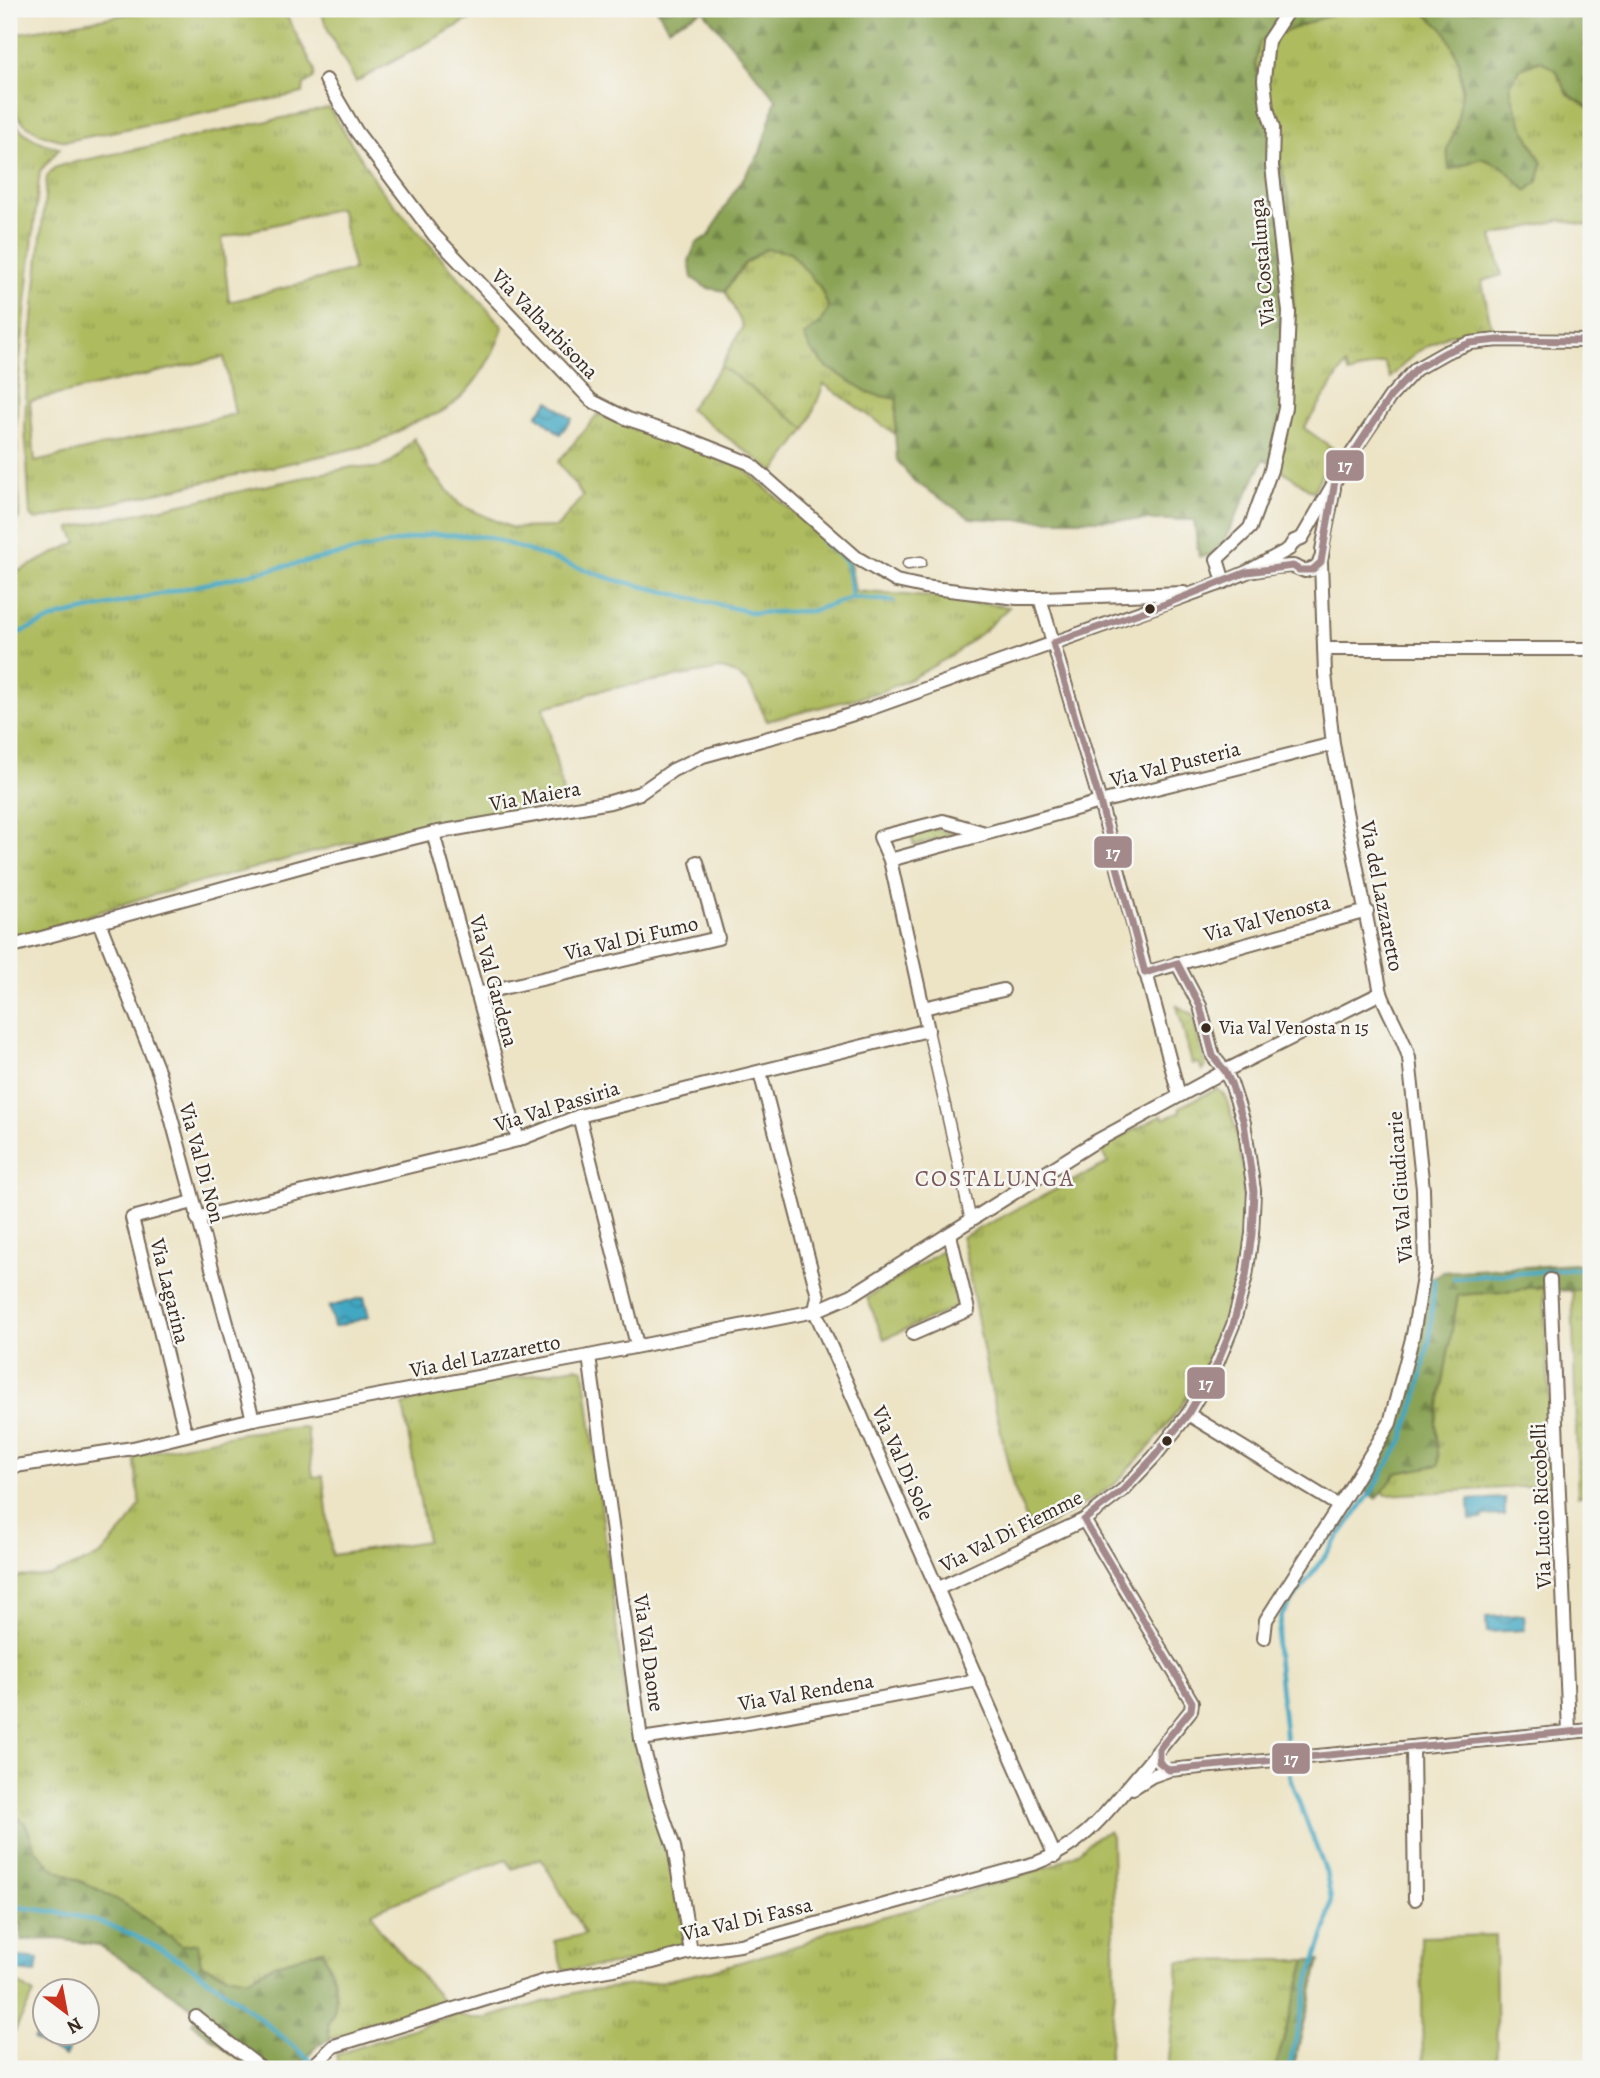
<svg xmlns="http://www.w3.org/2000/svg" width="1600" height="2078" viewBox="0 0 1600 2078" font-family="Alegreya,serif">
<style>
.grass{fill:url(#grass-tufts);stroke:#74723e;stroke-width:2;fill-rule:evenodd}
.forest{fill:url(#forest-firs);stroke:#62663a;stroke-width:2}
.park{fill:url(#park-dots);stroke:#74723e;stroke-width:2}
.pitch{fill:#aebb5e;stroke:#74723e;stroke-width:2}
.water{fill:url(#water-waves);stroke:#3e6870;stroke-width:2}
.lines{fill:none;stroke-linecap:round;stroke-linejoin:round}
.stream{stroke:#42a7c2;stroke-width:4.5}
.pedestrian-casing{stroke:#796b59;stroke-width:13}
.minor-casing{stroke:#796b59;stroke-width:16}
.pedestrian{stroke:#fff;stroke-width:10}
.minor{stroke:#fff;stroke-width:12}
.bus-1-casing{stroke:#f6f6f2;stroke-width:12}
.bus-1{stroke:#a38989;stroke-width:7}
.bus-dot{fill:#3b2a1e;stroke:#f6f6f2;stroke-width:2.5}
.labels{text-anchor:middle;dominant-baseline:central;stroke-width:5;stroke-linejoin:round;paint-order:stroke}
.bus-label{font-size:19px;fill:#3b2a1e;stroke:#f6f6f2;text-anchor:start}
.street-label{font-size:21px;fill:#3b2a1e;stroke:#f6f6f2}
.neighbourhood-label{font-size:23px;letter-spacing:2px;fill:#7a5759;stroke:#f6f6f2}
.line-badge{stroke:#f6f6f2;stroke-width:2.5}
.badge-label{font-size:19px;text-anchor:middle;font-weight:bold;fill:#fff}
</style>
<defs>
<pattern id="grass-tufts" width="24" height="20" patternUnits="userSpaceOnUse" patternTransform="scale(1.75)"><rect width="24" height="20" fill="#aebb5e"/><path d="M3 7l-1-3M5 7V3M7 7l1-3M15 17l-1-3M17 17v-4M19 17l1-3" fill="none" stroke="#8f984d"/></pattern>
<pattern id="forest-firs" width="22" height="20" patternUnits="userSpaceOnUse" patternTransform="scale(1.75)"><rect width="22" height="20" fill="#8aa355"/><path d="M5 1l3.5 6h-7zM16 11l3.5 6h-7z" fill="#728546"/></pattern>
<pattern id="park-dots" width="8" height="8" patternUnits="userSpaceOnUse" patternTransform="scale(1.75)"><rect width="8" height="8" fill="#aebb5e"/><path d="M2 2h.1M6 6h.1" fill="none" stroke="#8f984d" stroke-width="1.8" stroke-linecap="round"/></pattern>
<pattern id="water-waves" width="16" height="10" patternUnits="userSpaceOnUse" patternTransform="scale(1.75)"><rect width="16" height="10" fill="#42a7c2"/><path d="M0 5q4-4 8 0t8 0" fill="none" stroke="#38889d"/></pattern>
</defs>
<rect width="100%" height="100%" fill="#f6f6f2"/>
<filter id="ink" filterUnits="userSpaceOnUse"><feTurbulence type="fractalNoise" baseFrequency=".0143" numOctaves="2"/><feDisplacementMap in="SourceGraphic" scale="14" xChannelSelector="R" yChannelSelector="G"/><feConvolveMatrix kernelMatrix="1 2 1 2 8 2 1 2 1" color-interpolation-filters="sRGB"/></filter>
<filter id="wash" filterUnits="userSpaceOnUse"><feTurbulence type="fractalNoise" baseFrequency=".00686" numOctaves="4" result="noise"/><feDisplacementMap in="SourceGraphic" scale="28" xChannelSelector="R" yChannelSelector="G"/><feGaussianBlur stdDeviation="1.57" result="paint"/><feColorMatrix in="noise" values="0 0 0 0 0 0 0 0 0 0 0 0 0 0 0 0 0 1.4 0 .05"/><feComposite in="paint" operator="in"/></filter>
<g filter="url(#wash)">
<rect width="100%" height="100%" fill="#ede4c6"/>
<g class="grass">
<path d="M156,9H283L315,70L314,78L304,84L303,93L67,141C43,138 14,124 9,97C6,79 9,54 9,35Z"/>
<path d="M322,9H488L356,82C348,67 321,23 322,9Z"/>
<path d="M1357,9H1421C1462,32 1467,87 1456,128C1451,148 1445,147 1450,170L1481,158L1502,166L1527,191L1542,163C1529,138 1513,112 1510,84L1521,68L1540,60L1556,70L1568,94L1591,109V226L1560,220L1492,236L1502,275L1482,281L1492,331L1448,335L1415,353L1390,378L1384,362L1349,374L1345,365L1304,428L1334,449L1313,492L1276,466L1294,316L1289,201L1276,142L1255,63L1260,41L1332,14Z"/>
<path d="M329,108L382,191L503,327C494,357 469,398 439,413C433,416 425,417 419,420C402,428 388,439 370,445L36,520L30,516L25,427L27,378L47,176L54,168L62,165ZM340,208L354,270L229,302L222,238ZM224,357L235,414L35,462L30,401Z"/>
<path d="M9,117C25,136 35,142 60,148L40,171L18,378L16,425L19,517L9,533Z"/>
<polygon points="765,249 790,252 820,287 829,308 819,324 804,336 824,365 871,394 897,399 895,434 824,384 806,429 721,366 743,326 725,291 745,264"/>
<path d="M598,414L663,441L725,457L743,468L850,562L855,591L954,599L1009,607L985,630L951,656L910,679L880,692L767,721C755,696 751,675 721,669L592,692L582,698L544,707L565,803L404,828L142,898L37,932L9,939V562L19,571L77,542L70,528L352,467C359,466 367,469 375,468C394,466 402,450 414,438L430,470L460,505L512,528L557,527L583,496L558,462Z"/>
<polygon points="1177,1006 1192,1014 1206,1067 1202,1070 1199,1063 1192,1064"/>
<polygon points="1217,1089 1223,1093 1226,1098 1236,1130 1244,1174 1243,1210 1240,1251 1232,1298 1212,1352 1182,1405 1153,1443 1115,1484 1069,1514 1032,1533 1013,1486 987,1370 962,1237 1108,1163 1100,1148 1162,1115 1164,1119 1180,1112 1179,1107"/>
<polygon points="945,1249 959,1306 884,1339 867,1298"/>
<polygon points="1532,1287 1544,1288 1553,1485 1386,1495 1383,1491 1397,1473 1439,1465 1436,1423 1458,1295 1516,1291"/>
<polygon points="1591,1289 1591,1495 1578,1496 1572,1290"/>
<path d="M575,1367L584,1369L624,1689L634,1741L644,1781L664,1840L678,1893L686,1941L678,1951L613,1965L563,1970L554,1941L585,1934L541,1858L512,1869L506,1859L372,1912L380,1930L446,2004L330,2039C325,2016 331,2024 335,2006C338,1986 330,1967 322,1950L274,1965L247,1979L228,1975L201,1965L182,1945L131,1909L101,1891L52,1868L36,1850L25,1823L9,1813V1577L49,1576L100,1556L128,1524L140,1505L134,1456L242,1433L303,1427L307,1429L313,1477L323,1476L332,1555L427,1541L403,1405L435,1393Z"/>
<polygon points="1109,1831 1112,1837 1115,1990 1108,2069 339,2069 336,2055 456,2014 472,2018 487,2018 582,1991 659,1982 713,1970 802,1944 830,1930 909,1910 1054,1865 1075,1854 1097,1836"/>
<polygon points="1306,1960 1275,2069 1168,2069 1179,1961"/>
<polygon points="9,1977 34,1994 9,2042"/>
</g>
<g class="forest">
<polygon points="657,9 1357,9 1332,14 1260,41 1255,63 1276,142 1289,201 1294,316 1291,410 1276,466 1264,459 1223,543 1210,555 1199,557 1194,520 1005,520 970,518 914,481 897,460 895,434 897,399 871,394 824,365 811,350 804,336 819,324 829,308 820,287 790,252 765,249 744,264 725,291 707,288 692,278 689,261 696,243 709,236 730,198 760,153 776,99 703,10 668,28"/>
<path d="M1421,9H1591V109L1567,93L1556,70L1540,60L1521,68L1510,84C1513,112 1529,138 1542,163L1538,181L1527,191L1502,166L1481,158L1449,170L1447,149L1456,128L1463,88L1458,59L1446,32Z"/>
<polygon points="1591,1263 1591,1289 1556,1291 1554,1288 1532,1287 1516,1291 1458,1295 1436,1423 1439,1465 1397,1473 1377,1499 1363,1489 1398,1424 1410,1379 1429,1278 1436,1277 1443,1272"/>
<path d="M9,1813L25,1823L36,1850L52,1868L101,1891L131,1908L182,1945L198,1943L201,1965L228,1975L247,1979L274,1965L322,1950C330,1967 338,1986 335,2006C332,2024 325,2016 330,2039L316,2047L297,2069H252L192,2023L199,2012L99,1945L59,1939L21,1940V1924L9,1923Z"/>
<polygon points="1306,1960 1320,1960 1293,2069 1275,2069"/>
</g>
<polygon class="park" points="935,829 956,835 914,845 911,835"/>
<g class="pitch">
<polygon points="721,366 806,429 774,472 689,409"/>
<polygon points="1495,1935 1497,2068 1423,2069 1421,1937"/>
</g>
<g class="water">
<polygon points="549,401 572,419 560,434 537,415"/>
<polygon points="364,1297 369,1317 334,1327 329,1307"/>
<polygon points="1505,1498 1505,1515 1482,1516 1482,1519 1470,1520 1469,1500"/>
<polygon points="1524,1615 1525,1630 1487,1632 1486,1617"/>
<polygon points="10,1956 38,1959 36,1973 9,1970"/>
<polygon points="43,2023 45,2024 46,2032 62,2033 74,2039 65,2057 34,2040"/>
</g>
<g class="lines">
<g class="stream">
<polyline points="822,541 845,560 850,577 852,598"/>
<polyline points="9,637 60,616 432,534 488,537 612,579 754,613 811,611 852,598 893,601"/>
<polyline points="1454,1278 1591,1268"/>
<path d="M9,1906C45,1910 84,1915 119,1929C195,1960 258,2016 320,2069"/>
<polyline points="1289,2069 1311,1973 1327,1926 1331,1899 1326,1872 1290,1779 1276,1647 1282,1615 1370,1494 1403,1439 1417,1397 1430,1336 1434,1280"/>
</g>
</g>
</g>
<g filter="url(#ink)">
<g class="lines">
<g class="pedestrian-casing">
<g id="pedestrian">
<polyline points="908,564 921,562"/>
<polyline points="928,1030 971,1221"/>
</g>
</g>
<g class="minor-casing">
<g id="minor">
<polyline points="326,80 356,131 434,235 592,401 628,419 683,437 749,463 857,558 896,581 924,587 1017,598 1040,598 1100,802 1179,1095"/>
<polyline points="1255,571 1277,567 1293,566 1305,571 1317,567 1322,556 1322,550 1334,488"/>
<polyline points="1224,582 1217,559 1250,528 1271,470 1285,408 1289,312 1272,166 1273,128 1267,108 1264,80 1268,41 1289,9"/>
<polyline points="1040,598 1184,593"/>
<polyline points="1324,649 1591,649"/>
<polyline points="433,833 518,1140"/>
<polyline points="890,860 880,837 943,821 985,833"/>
<polyline points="99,922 159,1073 253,1419"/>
<polyline points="9,947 314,863 433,833 610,802 640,793 673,770 703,756 831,721 869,709 1219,584 1247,572 1289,549 1294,541 1302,538 1348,459 1390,397 1416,369 1446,352 1470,343 1498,340 1591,341"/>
<polyline points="1145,973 1367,911"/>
<polyline points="477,994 718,938 697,862"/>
<polyline points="923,1008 1003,990"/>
<polyline points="760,1072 818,1296 815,1311 1055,1856"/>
<polyline points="579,1116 637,1345"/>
<polyline points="197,1218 518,1140 579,1116 928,1030 890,860 1100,802 1333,744"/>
<polyline points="1550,1280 1569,1731"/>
<polyline points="913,1334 968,1310 950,1235"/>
<polyline points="589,1356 641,1739 656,1796 674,1847 691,1952"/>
<polyline points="1188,1414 1339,1506"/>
<polyline points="186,1435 132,1218 193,1202"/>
<polyline points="9,1467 133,1448 253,1419 589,1356 815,1311 852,1295 1093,1143 1225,1071 1381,993"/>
<polyline points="937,1589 1084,1520 1123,1490 1154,1457 1188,1414 1216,1366 1233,1325 1246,1276 1252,1234 1254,1191 1244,1123 1231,1083 1225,1071 1213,1056 1200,1006 1177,963"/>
<path d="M1264,1638L1266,1620L1346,1495L1390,1423L1413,1335L1425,1266L1423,1189L1409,1058C1403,1035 1389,1016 1381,993L1333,744L1325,674L1321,562"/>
<polyline points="641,1739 742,1724 978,1680"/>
<polyline points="1413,1747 1415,1899"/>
<polyline points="1133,1788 1152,1776 1169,1770 1591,1730"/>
<polyline points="196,2017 262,2069"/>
<path d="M310,2069L334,2046L545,1981L653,1962L691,1952L740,1945L1036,1863C1081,1846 1103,1817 1133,1781C1153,1758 1172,1734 1191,1710L1192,1702L1084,1520"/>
</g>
</g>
<use href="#pedestrian" class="pedestrian"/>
<use href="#minor" class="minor"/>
<g class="bus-1-casing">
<polyline id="bus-1" points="1591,341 1498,340 1470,343 1446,352 1416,369 1390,397 1335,481 1321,562 1312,570 1299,570 1293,566 1247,572 1168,603 1053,643 1100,802 1145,973 1177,963 1200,1006 1213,1056 1225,1071 1231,1083 1244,1123 1254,1191 1252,1234 1246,1276 1233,1325 1216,1366 1188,1414 1154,1457 1123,1490 1084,1520 1192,1702 1191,1710 1159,1749 1159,1762 1169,1770 1591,1730"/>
</g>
<use href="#bus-1" class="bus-1"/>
</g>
</g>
<g class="bus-dot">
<circle cx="1150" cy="609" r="6"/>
<circle cx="1206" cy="1028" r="6"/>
<circle cx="1167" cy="1441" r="6"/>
</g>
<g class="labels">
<g class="bus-label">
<text x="1219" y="1028">Via Val Venosta n 15</text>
</g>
<g class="street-label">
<text transform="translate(1262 262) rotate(-95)">Via Costalunga</text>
<text transform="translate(545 324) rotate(46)">Via Valbarbisona</text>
<text transform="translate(1175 764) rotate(-14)">Via Val Pusteria</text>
<text transform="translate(535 796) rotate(-10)">Via Maiera</text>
<text transform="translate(1382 896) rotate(79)">Via del Lazzaretto</text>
<text transform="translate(1267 918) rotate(-15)">Via Val Venosta</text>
<text transform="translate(631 938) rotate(-13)">Via Val Di Fumo</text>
<text transform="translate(494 981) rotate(75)">Via Val Gardena</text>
<text transform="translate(557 1106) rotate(-17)">Via Val Passiria</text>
<text transform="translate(202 1163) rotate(75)">Via Val Di Non</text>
<text transform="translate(1400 1187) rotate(-94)">Via Val Giudicarie</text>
<text transform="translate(170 1291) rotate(76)">Via Lagarina</text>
<text transform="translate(485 1356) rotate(-11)">Via del Lazzaretto</text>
<text transform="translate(903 1463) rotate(66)">Via Val Di Sole</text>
<text transform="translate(1541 1506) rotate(-92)">Via Lucio Riccobelli</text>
<text transform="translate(1011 1531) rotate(-27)">Via Val Di Fiemme</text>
<text transform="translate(649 1653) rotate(82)">Via Val Daone</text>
<text transform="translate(806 1692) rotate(-10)">Via Val Rendena</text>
<text transform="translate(747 1919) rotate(-13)">Via Val Di Fassa</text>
</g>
<g class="neighbourhood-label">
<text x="995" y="1178">COSTALUNGA</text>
</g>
</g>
<g class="line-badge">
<rect x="1325" y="449" width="40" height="33" rx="7" fill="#a38989"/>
<rect x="1093" y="835" width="40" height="34" rx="7" fill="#a38989"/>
<rect x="1186" y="1366" width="40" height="34" rx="7" fill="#a38989"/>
<rect x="1271" y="1742" width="40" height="33" rx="7" fill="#a38989"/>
</g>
<g class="badge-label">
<text x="1345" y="472">17</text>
<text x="1113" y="859">17</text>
<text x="1206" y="1390">17</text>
<text x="1291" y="1765">17</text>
</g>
<rect width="1600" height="2078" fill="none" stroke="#f6f6f2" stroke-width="35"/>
<g transform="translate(66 2012) rotate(148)"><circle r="33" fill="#f6f6f2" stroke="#aba49d" stroke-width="2"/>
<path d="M0-5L12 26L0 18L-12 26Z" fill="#c8321e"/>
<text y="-10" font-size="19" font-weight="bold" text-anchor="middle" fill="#3b2a1e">N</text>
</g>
</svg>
